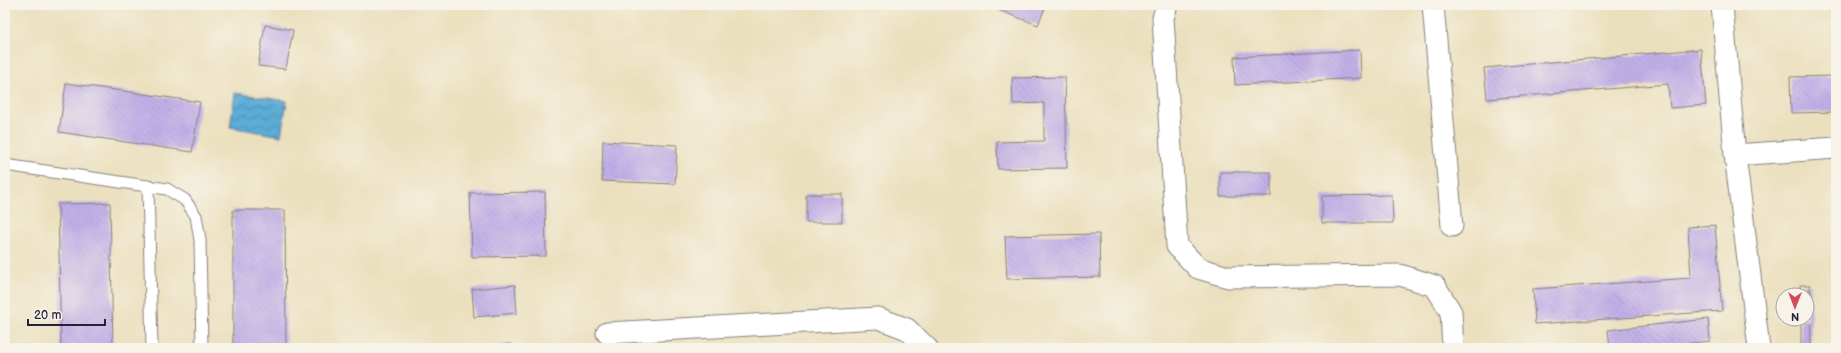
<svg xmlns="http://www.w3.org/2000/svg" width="1841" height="353" viewBox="0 0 1841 353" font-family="'Balsamiq Sans',sans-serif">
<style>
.water{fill:url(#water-waves);stroke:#3e6788}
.building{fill:url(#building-back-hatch)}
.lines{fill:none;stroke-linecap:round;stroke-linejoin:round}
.lane-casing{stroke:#86817c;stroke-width:13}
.street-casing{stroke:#86817c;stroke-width:23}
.lane{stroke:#fff;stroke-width:11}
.street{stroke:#fff;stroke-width:21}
</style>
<defs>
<pattern id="water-waves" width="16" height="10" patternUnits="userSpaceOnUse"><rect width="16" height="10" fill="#5bacd6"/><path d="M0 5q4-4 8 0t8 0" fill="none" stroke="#4b8caf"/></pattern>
<pattern id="building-back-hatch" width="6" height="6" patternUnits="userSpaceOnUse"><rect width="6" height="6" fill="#c1afe8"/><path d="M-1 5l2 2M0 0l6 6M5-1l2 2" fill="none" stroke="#a696c8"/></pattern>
</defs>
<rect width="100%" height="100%" fill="#f7f3e8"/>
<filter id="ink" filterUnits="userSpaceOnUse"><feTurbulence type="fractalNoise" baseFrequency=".025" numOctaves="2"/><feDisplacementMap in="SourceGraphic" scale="8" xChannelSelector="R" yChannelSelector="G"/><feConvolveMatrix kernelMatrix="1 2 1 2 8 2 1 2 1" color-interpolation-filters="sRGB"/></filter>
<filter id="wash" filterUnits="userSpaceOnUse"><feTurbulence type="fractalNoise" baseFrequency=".012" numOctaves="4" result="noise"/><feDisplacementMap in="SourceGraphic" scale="16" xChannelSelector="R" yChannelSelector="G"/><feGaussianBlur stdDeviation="0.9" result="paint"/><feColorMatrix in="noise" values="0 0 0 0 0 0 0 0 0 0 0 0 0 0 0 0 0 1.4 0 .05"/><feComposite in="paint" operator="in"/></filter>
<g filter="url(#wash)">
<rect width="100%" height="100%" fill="#ebe0be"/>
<polygon class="water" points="235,93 287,101 281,136 230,127"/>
<g id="blocks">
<g class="building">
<polygon points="985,5 1046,5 1038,25"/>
<polygon points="265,25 293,30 286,69 258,66"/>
<polygon points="1701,49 1706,105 1670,108 1668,84 1487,99 1484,68"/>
<polygon points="1360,50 1361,78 1235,85 1234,57"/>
<polygon points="1836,76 1836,112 1791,113 1790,77"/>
<polygon points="1065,77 1067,168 998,169 997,142 1044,141 1044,103 1013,104 1012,78"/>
<polygon points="66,83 200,102 192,152 59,132"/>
<polygon points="603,141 677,145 675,184 602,181"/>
<rect x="1220" y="172" width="51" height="24"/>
<polygon points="545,192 546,256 472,257 470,193"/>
<rect x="806" y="194" width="36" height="28"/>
<polygon points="1392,195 1393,223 1322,223 1322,196"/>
<polygon points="110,203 113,348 61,348 58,204"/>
<polygon points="233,210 285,210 286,348 233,348"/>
<polygon points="1715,225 1722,311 1535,324 1533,289 1691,278 1688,227"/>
<polygon points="1099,234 1100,277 1007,279 1005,236"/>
<polygon points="515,285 517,313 474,317 472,289"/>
<polygon points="1800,285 1810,285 1811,348 1801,348 1801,319 1807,319 1807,295 1800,295"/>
<polygon points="1708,319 1710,341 1647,348 1610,348 1608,330"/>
<polygon points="511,344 511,348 485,348 485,347"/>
</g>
</g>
</g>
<g filter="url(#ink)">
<use href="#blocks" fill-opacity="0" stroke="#86817c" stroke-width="1"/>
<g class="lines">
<g class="lane-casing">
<g id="lane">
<polyline points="5,165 167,189 185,200 196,216 200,240 202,348"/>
<polyline points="148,186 152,348"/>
</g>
</g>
<g class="street-casing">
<g id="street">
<polyline points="1167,5 1163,18 1177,246 1198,268 1228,277 1400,275 1435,286 1451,312 1453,348"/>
<polyline points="1433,5 1452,226"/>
<polyline points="1722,5 1735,155 1759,348"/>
<polyline points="1735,155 1836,148"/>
<polyline points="607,333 878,318 907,329 927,348"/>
</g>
</g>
<use href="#lane" class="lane"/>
<use href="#street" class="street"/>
</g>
</g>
<rect width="1841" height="353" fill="none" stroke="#f7f3e8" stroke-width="20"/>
<g transform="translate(1795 307) rotate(180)"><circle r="19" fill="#f7f3e8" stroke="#a29fa3"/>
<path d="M0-3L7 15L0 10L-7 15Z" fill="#d1495b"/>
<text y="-6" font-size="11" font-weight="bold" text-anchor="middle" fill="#22223b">N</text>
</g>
<path d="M28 319v6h77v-6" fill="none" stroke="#22223b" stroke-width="2"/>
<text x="34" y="319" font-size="12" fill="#22223b" stroke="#f7f3e8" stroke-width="3" paint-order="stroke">20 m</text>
</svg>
